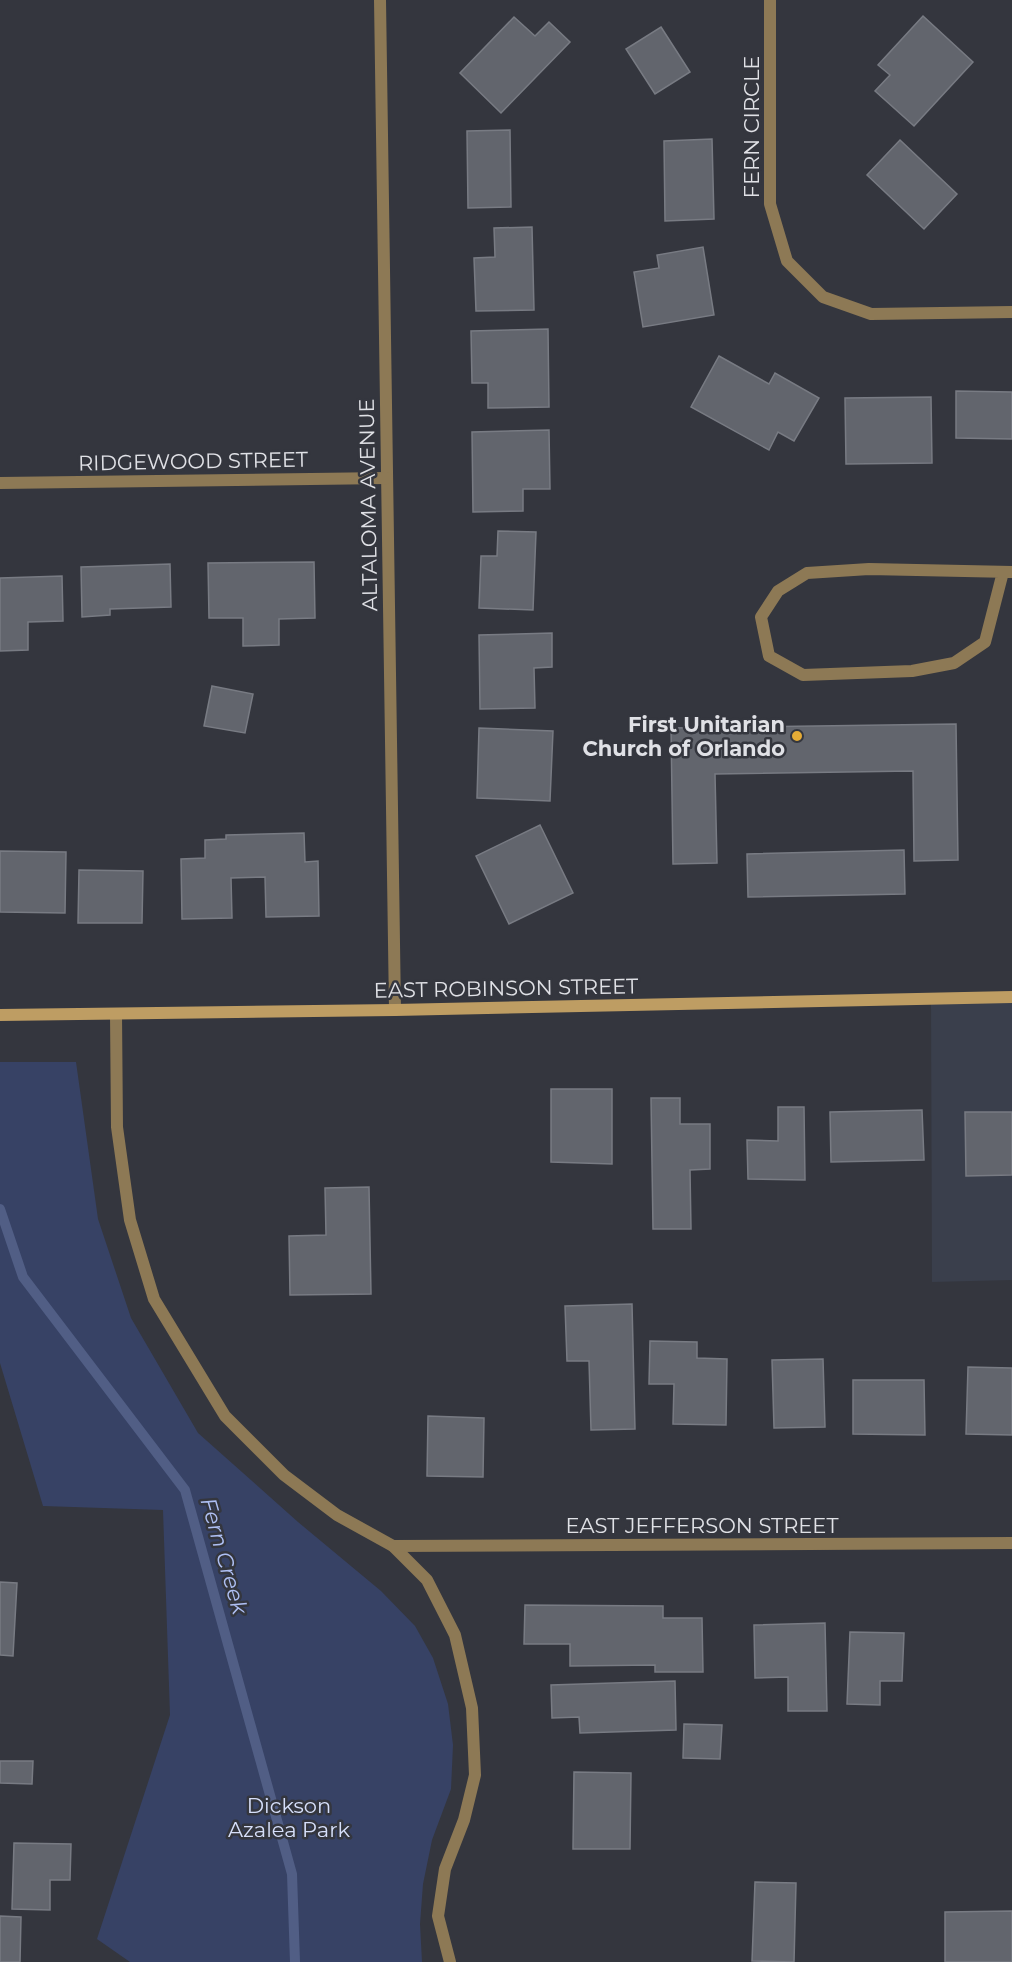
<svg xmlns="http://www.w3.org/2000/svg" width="1012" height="1962" viewBox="0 0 1012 1962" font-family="Montserrat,sans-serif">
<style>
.built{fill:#3a3f4c}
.green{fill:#374265}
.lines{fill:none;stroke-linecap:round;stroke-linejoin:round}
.stream{stroke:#515e85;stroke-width:10}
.building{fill:#62656d;stroke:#787b83;stroke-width:1.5}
.service{stroke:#8d7955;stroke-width:12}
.minor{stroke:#8d7955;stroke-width:12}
.secondary{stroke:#be9d63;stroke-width:12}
.poi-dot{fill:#e6ac36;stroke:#34363e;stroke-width:2}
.labels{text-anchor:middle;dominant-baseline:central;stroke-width:5;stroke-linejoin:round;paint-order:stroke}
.street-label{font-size:21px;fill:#e0e1e6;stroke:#34363e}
.poi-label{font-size:21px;font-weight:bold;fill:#e0e1e6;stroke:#34363e;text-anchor:end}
.park-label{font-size:21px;fill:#d6dffa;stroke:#34363e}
.water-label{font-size:22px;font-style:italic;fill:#aebff3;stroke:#34363e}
</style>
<rect width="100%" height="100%" fill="#34363e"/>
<polygon class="built" points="1012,999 1012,1280 932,1282 931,1000"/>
<polygon class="green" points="0,1062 76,1062 98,1219 131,1318 198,1433 298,1522 381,1591 415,1626 433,1658 448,1704 453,1745 451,1789 432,1840 423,1884 420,1924 422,1962 130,1962 97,1939 170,1715 163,1510 43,1506 0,1363"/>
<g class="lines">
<polyline class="stream" points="0,1209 23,1277 185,1490 292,1874 295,1962"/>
</g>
<g class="building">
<polygon points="923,16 973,62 914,126 875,91 890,75 878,65"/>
<polygon points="514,17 535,36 549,22 570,42 501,113 460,73"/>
<polygon points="661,27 690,72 655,94 626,49"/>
<polygon points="510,130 511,207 468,208 467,131"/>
<polygon points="712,139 714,219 665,221 664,141"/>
<polygon points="900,140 957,194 924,229 867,175"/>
<polygon points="532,227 534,310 476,311 474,258 495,257 494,228"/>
<polygon points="703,247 714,315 643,327 634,272 659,268 657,255"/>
<polygon points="548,329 549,407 488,408 488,383 472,383 471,331"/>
<polygon points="719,356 769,384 775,373 819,398 794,441 778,432 769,450 691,407"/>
<polygon points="956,391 1012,392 1012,439 956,438"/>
<polygon points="931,397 932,463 846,464 845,398"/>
<polygon points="549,430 550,489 523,489 523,511 473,512 472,432"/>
<polygon points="498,531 536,532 533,610 479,608 481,556 497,556"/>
<polygon points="314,562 315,618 279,619 279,645 243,646 243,618 209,618 208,563"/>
<polygon points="170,564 171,607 110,609 110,615 82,617 81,567"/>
<polygon points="62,576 63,621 28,622 28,650 0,651 0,578"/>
<polygon points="552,633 552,667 534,668 535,708 480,709 479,635"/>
<polygon points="212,686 253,694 245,733 204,726"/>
<polygon points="956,724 958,860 914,861 913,771 715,774 717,863 673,864 671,728"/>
<polygon points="479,728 553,731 550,801 477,798"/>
<polygon points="540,825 573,893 509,924 476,856"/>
<polygon points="304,833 305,862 318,861 319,916 266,917 265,877 231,878 232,918 182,919 181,859 205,858 205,840 226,839 226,835"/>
<polygon points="904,850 905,894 748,897 747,854"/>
<polygon points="0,851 66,852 65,913 0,912"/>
<polygon points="79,870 143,871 142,923 78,923"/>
<polygon points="551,1089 612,1089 612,1164 551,1162"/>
<polygon points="651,1098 680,1098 680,1124 710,1124 710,1169 690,1170 691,1229 653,1229"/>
<polygon points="778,1107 804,1107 805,1180 748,1179 747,1140 778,1141"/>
<polygon points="922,1110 924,1160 831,1162 830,1112"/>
<polygon points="965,1112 1012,1112 1012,1175 966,1176"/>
<polygon points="369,1187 371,1294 290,1295 289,1236 326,1235 325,1188"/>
<polygon points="632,1304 635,1429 591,1430 589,1361 567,1361 565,1306"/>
<polygon points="650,1341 697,1342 697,1358 727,1359 726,1425 673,1424 674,1384 649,1384"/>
<polygon points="823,1359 825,1427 774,1428 772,1360"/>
<polygon points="968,1367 1012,1368 1012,1435 966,1434"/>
<polygon points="853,1380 924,1380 925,1435 853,1434"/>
<polygon points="428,1416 484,1418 483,1477 427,1476"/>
<polygon points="0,1582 17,1583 13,1656 0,1655"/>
<polygon points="525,1605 663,1606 663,1618 702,1618 703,1672 655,1672 655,1665 570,1666 570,1644 524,1644"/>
<polygon points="825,1623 827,1711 788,1711 788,1677 755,1678 754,1625"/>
<polygon points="850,1632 904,1633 902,1681 880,1681 880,1705 847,1704"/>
<polygon points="675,1681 676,1730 580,1733 579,1717 552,1718 551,1685"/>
<polygon points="684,1724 722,1725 720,1759 683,1758"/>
<polygon points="0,1761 33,1761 32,1784 0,1783"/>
<polygon points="574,1772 631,1773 630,1849 573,1849"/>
<polygon points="14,1843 71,1844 70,1880 50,1880 50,1910 12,1909"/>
<polygon points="755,1882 796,1883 794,1962 752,1961"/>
<polygon points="1012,1911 1012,1962 945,1962 945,1912"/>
<polygon points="0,1916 21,1917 20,1962 0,1962"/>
</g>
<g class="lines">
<polyline class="service" points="1003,572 985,642 954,663 912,671 803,675 769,656 761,617 778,591 807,573 869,569 1012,572"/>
<g class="minor">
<polyline points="380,0 395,1010"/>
<polyline points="770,0 770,204 787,261 823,297 871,314 1012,312"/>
<polyline points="0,483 387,478"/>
<polyline points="116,1014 117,1127 130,1220 154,1299 225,1416 284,1475 337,1515 393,1546 427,1580 455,1635 472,1708 475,1775 464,1820 445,1869 438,1916 450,1962"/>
<polyline points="393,1546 1012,1543"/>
</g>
<polyline class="secondary" points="0,1015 395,1010 1012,997"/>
</g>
<circle class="poi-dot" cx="797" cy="736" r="6"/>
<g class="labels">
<g class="street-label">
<text transform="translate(751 127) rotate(-90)">FERN CIRCLE</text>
<text transform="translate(193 461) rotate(-1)">RIDGEWOOD STREET</text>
<text transform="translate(368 505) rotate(-91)">ALTALOMA AVENUE</text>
<text transform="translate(506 988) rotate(-1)">EAST ROBINSON STREET</text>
<text x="702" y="1525">EAST JEFFERSON STREET</text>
</g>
<g class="poi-label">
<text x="785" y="724">First Unitarian<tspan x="785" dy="24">Church of Orlando</tspan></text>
</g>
<g class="park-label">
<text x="289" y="1805">Dickson<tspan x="289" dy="24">Azalea Park</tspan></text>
</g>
<g class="water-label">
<text transform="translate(224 1556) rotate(74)">Fern Creek</text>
</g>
</g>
</svg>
